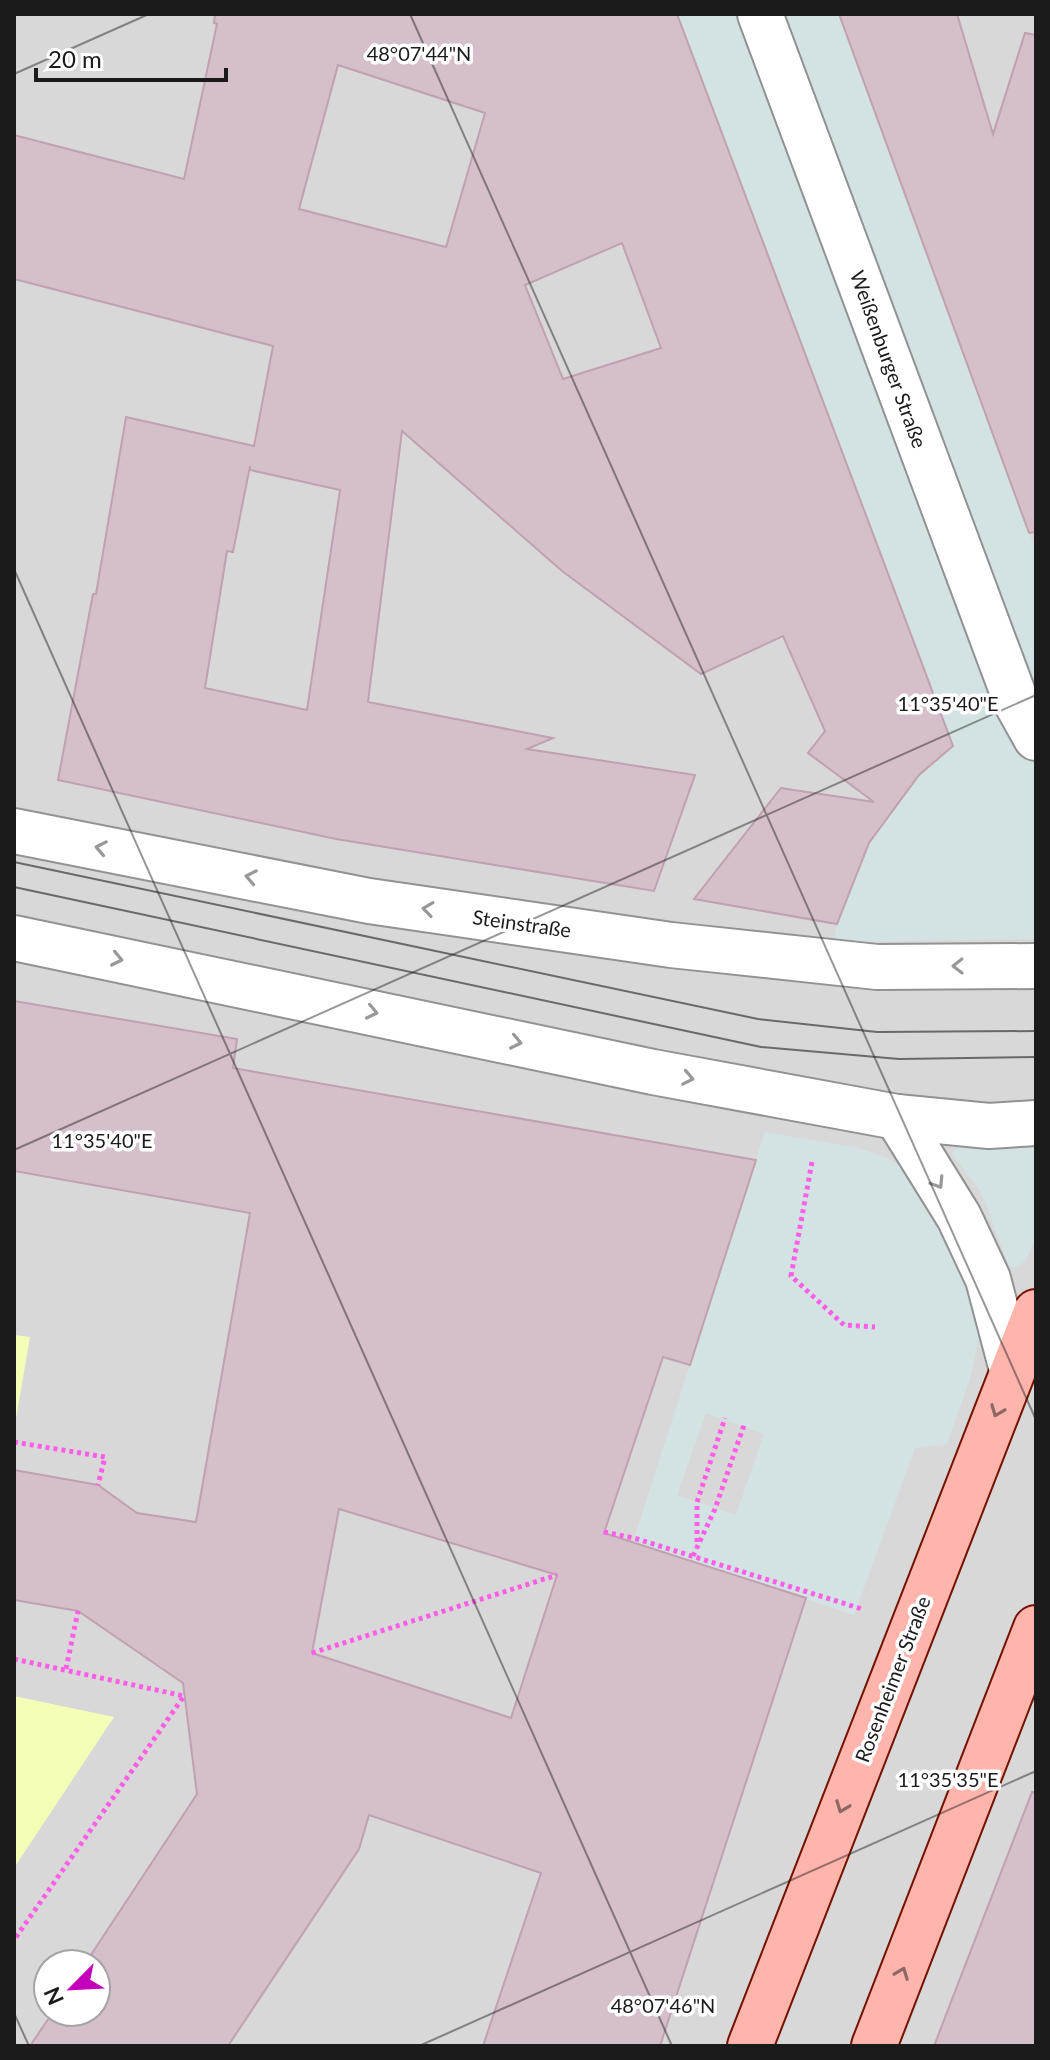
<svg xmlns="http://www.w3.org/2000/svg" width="1050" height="2060" viewBox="0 0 1050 2060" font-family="Lato,sans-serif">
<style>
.residential{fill:#d9d8d9;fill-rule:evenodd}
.park{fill:#f5feb6}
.plaza{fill:#d3e3e3;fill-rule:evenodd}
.building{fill:#d4bfca;stroke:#c0a0b1;stroke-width:2;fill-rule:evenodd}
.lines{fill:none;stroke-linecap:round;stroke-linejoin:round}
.street-casing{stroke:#929292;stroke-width:48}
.secondary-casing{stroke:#731200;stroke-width:48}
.path{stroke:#ff5ee7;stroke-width:5;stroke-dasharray:4 4;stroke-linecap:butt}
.street{stroke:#fff;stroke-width:44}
.secondary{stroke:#ffb4ac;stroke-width:44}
.tram{stroke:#696969;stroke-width:2}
.oneway{stroke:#989898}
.oneway2{stroke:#8d6864}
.ticks{fill:none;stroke:#1b1b1b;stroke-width:2;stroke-opacity:0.45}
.labels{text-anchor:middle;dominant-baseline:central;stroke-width:7;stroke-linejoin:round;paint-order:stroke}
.street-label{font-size:20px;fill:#1b1b1b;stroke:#fff}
.ticks-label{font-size:20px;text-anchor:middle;fill:#1b1b1b;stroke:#fff;stroke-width:7;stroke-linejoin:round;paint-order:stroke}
</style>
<rect width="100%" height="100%" fill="#eedfe3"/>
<path class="residential" d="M14,14H1036V2046H14ZM48,1964H96V2012H48Z"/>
<g class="park">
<polygon points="14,1335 30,1337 15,1424 14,1423"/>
<polygon points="14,1696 114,1717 14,1868"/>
</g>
<g class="plaza">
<polygon points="677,14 839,14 1036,551 1036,939 834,942 837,924 869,843 919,775 953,746"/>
<path d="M765,1132L858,1148L888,1158L913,1175L949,1223L978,1321V1344L970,1379L947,1444L915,1448L854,1615L633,1542ZM706,1413L764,1434L736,1515L677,1495Z"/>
<polygon points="1036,1139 1036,1237 1026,1260 1016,1268 1009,1266 981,1192 952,1154 961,1143"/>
</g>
<g class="building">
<path d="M215,14H677L953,746L919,775L869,843L837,924L694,899L781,788L874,802L808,753L825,731L783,636L701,674L562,571L402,431L368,702L553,738L527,749L695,775L654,891L336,839L58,780L93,594H96L126,417L254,446L273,346L14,279V135L184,179L217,24L214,23ZM338,65L485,113L446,247L299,209ZM622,243L661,348L563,379L525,285ZM250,466V470L340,490L307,710L205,688L227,551L233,552Z"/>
<polygon points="839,14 957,14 993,134 1025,33 1036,35 1036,532 1029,533"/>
<path d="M14,1001L237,1039L233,1068L756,1160L690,1365L663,1357L604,1533L806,1598L660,2046H483L541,1873L369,1815L359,1849L228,2046H30L53,2012H96V1964H85L197,1794L183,1683L78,1611L14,1600V1470L98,1485L137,1513L196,1522L250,1213L14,1171ZM339,1509L557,1575L511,1718L312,1653Z"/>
<polygon points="1032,1792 1036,1793 1036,2046 934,2046"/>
</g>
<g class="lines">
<g class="street-casing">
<g id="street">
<polyline points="760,14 1017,704 1036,738"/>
<polyline points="14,831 369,901 671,945 877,967 1036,966"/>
<polyline points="14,938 653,1072 897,1117 989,1126 1036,1123"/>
<polyline points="897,1117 959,1217 988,1279 1012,1370"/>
</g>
</g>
<g class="secondary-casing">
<g id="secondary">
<polyline points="750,2046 1036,1312"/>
<polyline points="874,2046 1036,1628"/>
</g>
</g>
<g class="path">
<polyline points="812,1162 791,1276 844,1325 875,1327"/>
<polyline points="14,1442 105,1457 98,1485"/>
<polyline points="604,1532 634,1538 862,1609"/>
<polyline points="697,1542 697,1502 725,1418"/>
<polyline points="693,1556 715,1509 744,1425"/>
<polyline points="312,1653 557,1575"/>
<polyline points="14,1659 184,1696 14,1940"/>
<polyline points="66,1669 78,1611"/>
</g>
<use href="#street" class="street"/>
<use href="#secondary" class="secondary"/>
<g class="tram">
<polyline points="14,862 758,1019 877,1032 1036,1031"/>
<polyline points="14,887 761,1047 899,1059 1036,1057"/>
</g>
</g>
<defs><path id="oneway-chevron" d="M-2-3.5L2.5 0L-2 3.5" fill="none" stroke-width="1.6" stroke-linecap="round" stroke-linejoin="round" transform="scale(2)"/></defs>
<g class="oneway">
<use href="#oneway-chevron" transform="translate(101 848) rotate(-169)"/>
<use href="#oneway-chevron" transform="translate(251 877) rotate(-169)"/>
<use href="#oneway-chevron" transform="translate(428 909) rotate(-172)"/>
<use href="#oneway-chevron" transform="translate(117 959) rotate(12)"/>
<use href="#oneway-chevron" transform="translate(958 966) rotate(179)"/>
<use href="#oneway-chevron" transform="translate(372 1012) rotate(12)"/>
<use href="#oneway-chevron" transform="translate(516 1042) rotate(12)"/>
<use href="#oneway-chevron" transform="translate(688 1078) rotate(11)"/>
<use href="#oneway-chevron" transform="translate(938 1183) rotate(58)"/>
</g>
<g class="oneway2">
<use href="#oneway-chevron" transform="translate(997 1411) rotate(111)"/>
<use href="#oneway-chevron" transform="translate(842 1807) rotate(111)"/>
<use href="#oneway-chevron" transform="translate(902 1973) rotate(-69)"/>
</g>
<path class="ticks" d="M410,14L1036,1420M14,74L149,14M14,569L672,2046M14,1150L1036,695M14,2013L29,2046M419,2046L1036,1771"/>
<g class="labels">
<g class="street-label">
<text transform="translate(889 359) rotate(70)">Weißenburger Straße</text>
<text transform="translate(522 923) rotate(8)">Steinstraße</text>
<text transform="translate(892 1679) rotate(-69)">Rosenheimer Straße</text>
</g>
</g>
<g class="ticks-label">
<text x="419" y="61">48°07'44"N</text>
<text x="948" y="711">11°35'40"E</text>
<text x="102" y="1148">11°35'40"E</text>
<text x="948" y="1787">11°35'35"E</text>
<text x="663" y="2013">48°07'46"N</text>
</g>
<rect width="1050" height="2060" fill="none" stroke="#1b1b1b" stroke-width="32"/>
<g transform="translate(72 1988) rotate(246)"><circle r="38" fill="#ffffff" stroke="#a4a4a4" stroke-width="2"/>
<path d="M0-6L14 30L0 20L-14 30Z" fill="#c500bd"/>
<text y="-12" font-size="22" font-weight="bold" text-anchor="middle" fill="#1b1b1b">N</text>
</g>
<path d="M36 68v12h190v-12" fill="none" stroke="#1b1b1b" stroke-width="4"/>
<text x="48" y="68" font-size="24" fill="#1b1b1b" stroke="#ffffff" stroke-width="6" paint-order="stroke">20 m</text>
</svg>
